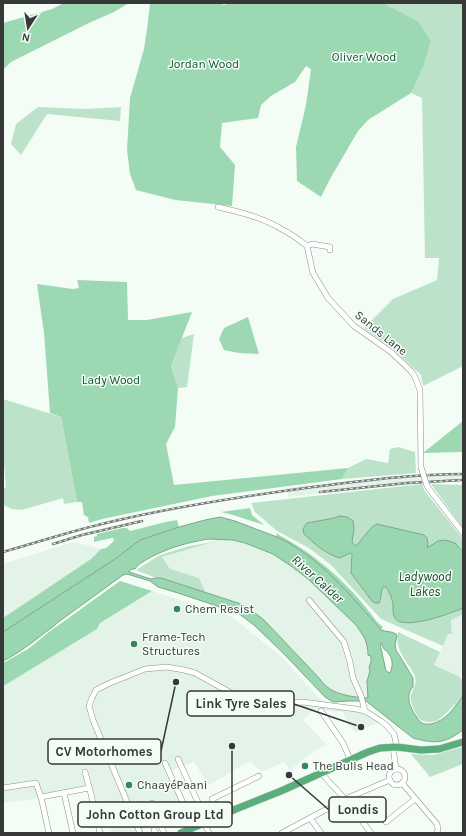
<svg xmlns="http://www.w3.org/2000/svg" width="466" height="836" viewBox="0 0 466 836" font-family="Karla,sans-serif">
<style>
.built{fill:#e4f3e8}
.green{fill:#bce3c9}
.forest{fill:#9cd8b1}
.water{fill:#9ad6af;stroke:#7ca78b;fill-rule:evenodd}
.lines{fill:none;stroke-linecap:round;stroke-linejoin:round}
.minor-casing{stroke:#8b928d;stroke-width:6}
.highway-casing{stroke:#d7d7d7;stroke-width:8}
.minor{stroke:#fff;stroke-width:5}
.highway{stroke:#5cad7c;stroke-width:7}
.rail-casing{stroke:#767a77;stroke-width:2.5}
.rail{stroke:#f4fcf6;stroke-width:1;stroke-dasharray:3;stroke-linecap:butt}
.minor-bridge-casing{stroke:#8b928d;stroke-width:6;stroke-linecap:butt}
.minor-bridge{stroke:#fff;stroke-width:5}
.poi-dot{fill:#358759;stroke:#f4fcf6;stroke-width:1.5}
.labels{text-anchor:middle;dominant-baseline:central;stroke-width:3;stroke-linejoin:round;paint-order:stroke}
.park-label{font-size:12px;fill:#0c5431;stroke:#f4fcf6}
.street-label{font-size:12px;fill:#363937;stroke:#f4fcf6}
.poi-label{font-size:12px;fill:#363937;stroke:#f4fcf6;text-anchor:start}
.water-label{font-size:13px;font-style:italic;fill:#19462d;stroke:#f4fcf6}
.leader{fill:none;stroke:#363937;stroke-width:1.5}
.callout-dot{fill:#363937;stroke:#f4fcf6;stroke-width:1.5}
.callout{fill:#f4fcf6;stroke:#363937;stroke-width:1.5}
.callout-label{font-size:13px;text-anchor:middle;font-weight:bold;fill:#363937}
</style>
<rect width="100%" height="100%" fill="#f4fcf6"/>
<g class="built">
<polygon points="463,473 463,481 388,486 289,497 286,488 320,484 425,474"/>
<polygon points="220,539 233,540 245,543 273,554 291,566 308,579 356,625 359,630 363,634 371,656 368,698 343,695 325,686 321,679 301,660 259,616 245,606 206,593 199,578 170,569 162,557"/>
<polygon points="72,542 87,545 101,549 91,559 3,618 3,564"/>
<polygon points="152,591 231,616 283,658 316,695 332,708 362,713 377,723 355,732 347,722 343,712 314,710 303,720 326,744 302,760 290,771 284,762 262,772 250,761 209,785 194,762 177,768 167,773 185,815 164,824 129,833 112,833 91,787 51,797 3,803 3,684 5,684 97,629 99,623"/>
<polygon points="463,614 463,672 460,677 434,665 448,634 452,634 451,620"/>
</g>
<g class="green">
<polygon points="383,3 463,3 463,366 423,386 421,375 393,349 364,328 393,299 437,280 439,258 425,258 422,98 411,93 424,65 431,41 418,21"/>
<polygon points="38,107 86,109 121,107 120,121 47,114 21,155 11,144 16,124"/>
<polygon points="194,334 187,387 178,388 171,366 182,338"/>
<polygon points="3,399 61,417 77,502 64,504 63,498 22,510 12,509 3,505 3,489 6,487 3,453"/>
<polygon points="398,447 415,452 416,473 342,479 348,468 366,459 388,463 390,449"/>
<path d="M422,484L424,490L463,539V552L455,543L438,541L427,549L372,527L356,546L354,545L352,542L354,529L347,517L340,516L334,518L307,523L304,534C310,539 325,554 331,555C337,557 345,555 350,553L352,554L351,573L372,601L375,603H379C382,598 380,592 383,587H386C393,596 393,606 394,617L414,623L452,613L463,608V614L451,620L452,634H448L443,646L381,619L331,565L309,548L277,531L255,512L251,503Z"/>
<polygon points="431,484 463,485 463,528"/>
<polygon points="213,542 162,557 170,569 199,578 206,593 161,578 156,578 136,570 160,555 189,546"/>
<path d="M398,632L440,652L434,665L460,677C463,681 464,687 463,692C461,699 443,718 436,721C431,723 425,722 421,720C416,716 409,701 411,695C413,688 417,684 415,677C414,673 411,670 409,666C401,653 396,648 398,632Z"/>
<polygon points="462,747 463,764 430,777 411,754 433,755"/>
</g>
<g class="forest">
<polygon points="64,3 129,3 114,12 91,22 11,62 3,70 3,23 52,9"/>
<polygon points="150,3 219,3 224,5 231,3 383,3 418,21 431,41 424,65 411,93 368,120 358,131 330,179 321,197 297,181 296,147 306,105 311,69 306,66 295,82 271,96 261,105 258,118 222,123 220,147 235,165 232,206 175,200 136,190 130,174 127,150 130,98 144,49 148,22"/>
<polygon points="77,280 127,282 128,320 147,320 192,312 171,366 178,388 175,427 166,444 174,485 348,468 342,479 212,496 102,519 89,523 88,517 84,515 82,502 77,502 61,417 50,413 44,333 37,284 73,289 79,288"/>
<polygon points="248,317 259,354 239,353 224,350 219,339 224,328"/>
<polygon points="463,421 463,452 423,453"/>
<polygon points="250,508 252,515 264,525 233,515 221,512"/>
<polygon points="177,520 179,527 140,540 115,559 3,632 3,618 91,559 101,549 106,548 113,542 114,539 112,538 94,542 94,537 97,536 97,534 123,528 127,528 130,531 166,522"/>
<path d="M276,533C291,542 307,551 320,562C342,579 361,600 377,622L383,627L381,630L353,598L306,554L283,540L277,537Z"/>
<polygon points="120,581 152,591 100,623 97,629 5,685 3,684 3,663 28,649 49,632"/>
</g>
<g class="water">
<path d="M340,516L347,517L353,521L354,529L352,542L354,545L356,546L372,527L377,524L424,535L427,538L428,543L427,548L438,541L445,540L455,543L463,552V608C452,613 399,633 394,616C393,614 393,610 393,607C393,600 390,593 386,587H383C380,592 382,598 379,603H375L372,601L351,573L352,554L350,553L340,558C325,554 315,544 304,534L303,529L307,523L334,518Z"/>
<path d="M220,517L235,521L277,537C318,555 352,597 381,630C386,632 392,631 396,634L397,636L395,645L396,650L404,663L413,678V687C405,695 410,708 416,716C418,719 419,721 422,723C426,725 433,724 437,722C449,717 456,705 463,695V730C444,744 435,744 413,738L366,701H348L333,702L325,697L285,655L254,625L238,613L178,593L158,587L150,581L127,574L123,575L57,623C54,627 51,628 47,631C33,642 19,653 3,661V632L115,559L140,540L179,527L205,520ZM208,539L233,540L245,543L273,554L291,566L308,579L356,625C358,628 360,631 362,634C366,639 368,648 368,655L371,656V662L369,667L370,671L367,681L368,698C352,697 330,695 320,679L264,620L255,613L241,604L161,578H156L151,579L129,572V571L132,569H135C137,565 141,563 144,561C164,549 185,543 208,539ZM381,643C382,645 383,647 384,649C387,652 386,650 389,654C393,660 393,666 390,673L386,671L380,644Z"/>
</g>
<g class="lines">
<g class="minor-casing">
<g id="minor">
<path d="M218,207C240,212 264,218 283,230C292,234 299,240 307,246L313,273L328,298L354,326L391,352L411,371L415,377L420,390L421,467"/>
<polyline points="307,246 312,244 330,247 330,250"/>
<polyline points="429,489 463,533"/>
<polyline points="309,600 344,642 350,662 353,678 361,696 365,711"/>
<polyline points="321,711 343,743 350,759"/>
<polyline points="393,747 396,769"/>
<polyline points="178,759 207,822"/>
<polyline points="165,763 194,827"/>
<circle cx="397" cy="777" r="8"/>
<polyline points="85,772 91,794 100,833"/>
<polyline points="321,773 345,799 371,833"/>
<polyline points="402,783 437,824 438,829 437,833"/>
<polyline points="3,788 36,783 41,797 49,833"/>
<polyline points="64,793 73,833"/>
<polyline points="41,797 89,788"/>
<polyline points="345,799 390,780"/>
<polyline points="152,803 164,833"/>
<polyline points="220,816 212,799 259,776"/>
<polyline points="310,818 321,833"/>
<polyline points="386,822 415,799"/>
<polyline points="204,823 209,833"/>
<polyline points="154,830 156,833"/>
<polyline points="140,833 93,720 89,706 92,698 96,690 110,683 145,669 167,667 184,670 195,673 242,699 263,704 282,704 303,702 356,709 365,711 381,721 387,726 394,734 397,747"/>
<polyline points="282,833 327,809"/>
</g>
</g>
<g class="highway-casing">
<polyline id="highway" points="181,833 236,809 281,791 368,752 380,748 397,747 421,750 439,749 463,742"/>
</g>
<use href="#minor" class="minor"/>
<use href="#highway" class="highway"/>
<g class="rail-casing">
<g id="rail">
<polyline points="320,492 407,483 463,480"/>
<polyline points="53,544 82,535 142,521"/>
<path d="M3,552C39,542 74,530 110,522C177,506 245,496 313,487C362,481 413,474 463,474"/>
</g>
</g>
<use href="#rail" class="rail"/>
<g class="minor-bridge-casing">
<polyline id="minor-bridge" points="421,467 427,486 429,489"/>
</g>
<use href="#minor-bridge" class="minor-bridge"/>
</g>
<g class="poi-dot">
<circle cx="177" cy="609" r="4"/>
<circle cx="134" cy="644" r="4"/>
<circle cx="305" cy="766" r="4"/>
<circle cx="129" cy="785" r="4"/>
</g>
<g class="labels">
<g class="park-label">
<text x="364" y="57">Oliver Wood</text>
<text x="204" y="64">Jordan Wood</text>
<text x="111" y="380">Lady Wood</text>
</g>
<g class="street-label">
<text transform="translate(381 333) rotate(39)">Sands Lane</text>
</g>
<g class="poi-label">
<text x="185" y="609">Chem Resist</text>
<text x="142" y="637">Frame-Tech<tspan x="142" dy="14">Structures</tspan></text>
<text x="313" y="766">The Bulls Head</text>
<text x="137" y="785">ChaayéPaani</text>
</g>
<g class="water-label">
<text x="425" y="576">Ladywood<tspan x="425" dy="15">Lakes</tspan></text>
<text transform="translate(318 579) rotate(42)">River Calder</text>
</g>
</g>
<path class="leader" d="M361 727L294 704M176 682L161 751M289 775L329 810M232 746L232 814"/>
<g class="callout-dot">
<circle cx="361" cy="727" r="4"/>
<circle cx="176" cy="682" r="4"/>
<circle cx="289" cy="775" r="4"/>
<circle cx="232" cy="746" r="4"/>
</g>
<g class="callout">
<rect x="187" y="691" width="107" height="25" rx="4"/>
<rect x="48" y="739" width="113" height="25" rx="4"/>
<rect x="329" y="797" width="57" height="25" rx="4"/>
<rect x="78" y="802" width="154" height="25" rx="4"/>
</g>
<g class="callout-label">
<text x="241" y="708">Link Tyre Sales</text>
<text x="104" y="756">CV Motorhomes</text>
<text x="358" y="814">Londis</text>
<text x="155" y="819">John Cotton Group Ltd</text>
</g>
<rect width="466" height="836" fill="none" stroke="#363937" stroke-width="8"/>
<g transform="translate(28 28) rotate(192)" stroke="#f4fcf6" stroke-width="3" paint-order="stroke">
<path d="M0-3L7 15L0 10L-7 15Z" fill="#363937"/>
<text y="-6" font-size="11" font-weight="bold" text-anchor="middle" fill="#363937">N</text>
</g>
</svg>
